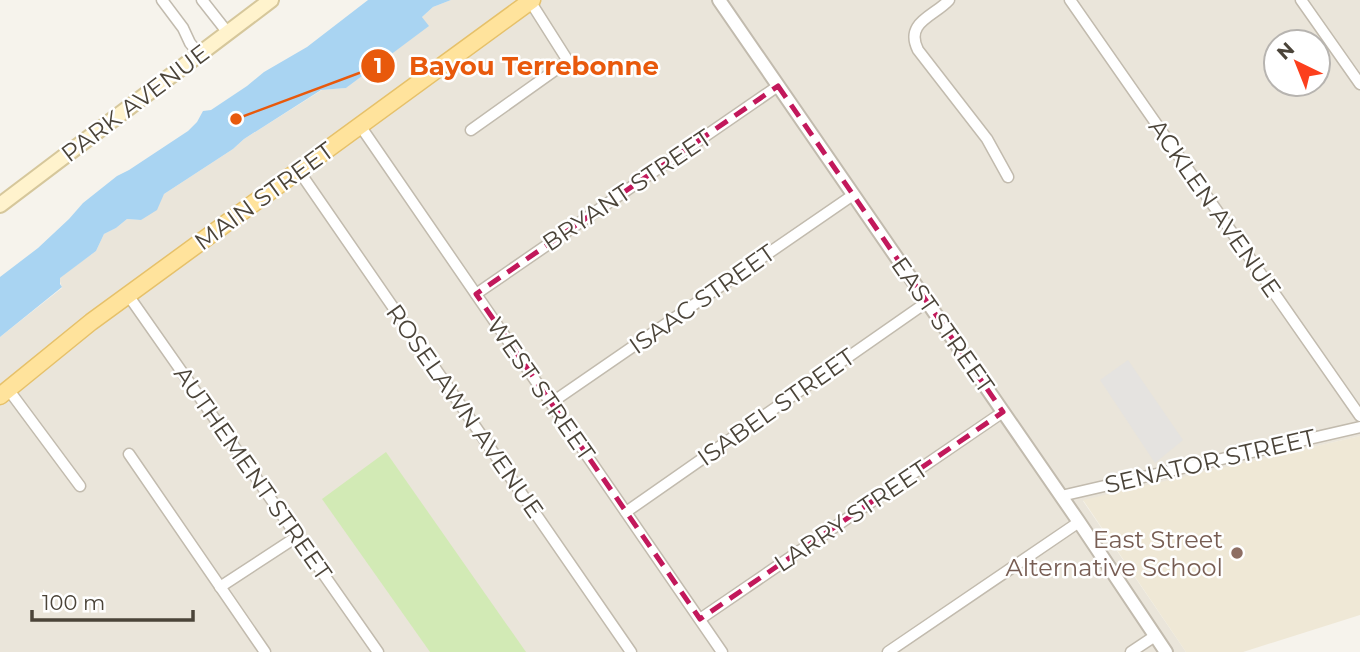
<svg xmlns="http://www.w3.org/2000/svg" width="1360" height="652" viewBox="0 0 1360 652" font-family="Montserrat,sans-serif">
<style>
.residential{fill:#eae5da;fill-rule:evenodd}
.education{fill:#efe8d6}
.green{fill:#d2eab5}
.parking{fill:#e5e3e0}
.water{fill:#a9d4f2}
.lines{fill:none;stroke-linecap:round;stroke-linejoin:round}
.minor-casing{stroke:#c2bbae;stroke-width:13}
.tertiary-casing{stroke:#c2bbae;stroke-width:16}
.secondary-casing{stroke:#d6c79b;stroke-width:18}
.primary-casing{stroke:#e6c16a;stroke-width:19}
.minor{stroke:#fff;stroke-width:10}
.tertiary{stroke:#fff;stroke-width:12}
.secondary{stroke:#fff3cd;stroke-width:14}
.primary{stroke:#ffe39c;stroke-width:16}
.marked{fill:none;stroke:#c2185b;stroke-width:5;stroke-dasharray:14 9;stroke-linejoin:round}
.education-dot{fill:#8d6e63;stroke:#fff;stroke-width:2.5}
.labels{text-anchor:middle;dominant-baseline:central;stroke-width:5;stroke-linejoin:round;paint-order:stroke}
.street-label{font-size:24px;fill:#4b4439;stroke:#fff}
.education-label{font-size:24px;fill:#785e54;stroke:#fff;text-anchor:end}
.leader{fill:none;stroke:#e8590c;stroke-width:2.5}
.callout-dot{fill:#e8590c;stroke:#fff;stroke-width:2.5}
.mark-label{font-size:21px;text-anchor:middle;font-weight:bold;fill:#fff}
.callout-label{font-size:26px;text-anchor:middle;font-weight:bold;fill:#e8590c;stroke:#fff;stroke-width:5;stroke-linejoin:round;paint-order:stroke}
</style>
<rect width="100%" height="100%" fill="#f6f3ec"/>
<path class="residential" d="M451,0H1360V436L1083,501L1186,652H0V337L62,288L59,278L96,251L104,234L116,228L127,219L141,220L164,194L233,149L244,139L322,90L346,88L428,26L422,17L433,7ZM1276,42H1318V84H1276Z"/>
<polygon class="education" points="1360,436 1360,615 1243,652 1186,652 1083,500"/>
<polygon class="green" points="386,452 526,652 430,652 322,499"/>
<polygon class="parking" points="1128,360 1183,440 1155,463 1100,380"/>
<polygon class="water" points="368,0 451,0 433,7 422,17 429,26 346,88 321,90 244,139 233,149 164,194 157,210 141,220 127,219 116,228 104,234 96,251 60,278 60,284 62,287 0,337 0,277 38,248 69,219 83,203 117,176 129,170 188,131 197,122 203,111 211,110 247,86 264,72 307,47"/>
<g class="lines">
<g class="minor-casing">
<g id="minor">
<polyline points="162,0 183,28 190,43 199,54"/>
<polyline points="202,0 228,33"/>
<path d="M949,0C935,16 904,22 918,50L987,139L1008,177"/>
<polyline points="1070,0 1360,416"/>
<polyline points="1301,0 1360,84"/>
<polyline points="361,127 722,652"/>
<polyline points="471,130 568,61 530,1"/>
<polyline points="299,171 631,652"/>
<polyline points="476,294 778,86"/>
<polyline points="128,295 378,652"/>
<polyline points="8,389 80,486"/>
<polyline points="551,403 853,195"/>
<polyline points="129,454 265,652"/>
<polyline points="1061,496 1360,427"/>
<polyline points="626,512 927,302"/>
<polyline points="220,587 298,536"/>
<polyline points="700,619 1003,412"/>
<polyline points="888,652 1079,522"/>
<polyline points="1131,652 1155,636"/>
</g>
</g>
<g class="tertiary-casing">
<polyline id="tertiary" points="719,0 1079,522 1166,652"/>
</g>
<g class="secondary-casing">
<polyline id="secondary" points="0,205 271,0"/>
</g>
<g class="primary-casing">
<polyline id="primary" points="0,396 91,322 532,0"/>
</g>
<use href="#minor" class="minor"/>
<use href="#tertiary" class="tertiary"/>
<use href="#secondary" class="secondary"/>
<use href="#primary" class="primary"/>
</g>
<path class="marked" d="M778,86L1003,412L700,619L476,294Z"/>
<circle class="education-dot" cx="1237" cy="553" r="7"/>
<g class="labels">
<g class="street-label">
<text transform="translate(135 103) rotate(-37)">PARK AVENUE</text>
<text transform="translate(627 190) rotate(-34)">BRYANT STREET</text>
<text transform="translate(264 196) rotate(-36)">MAIN STREET</text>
<text transform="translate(1215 208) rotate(55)">ACKLEN AVENUE</text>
<text transform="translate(702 299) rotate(-35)">ISAAC STREET</text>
<text transform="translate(943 325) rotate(55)">EAST STREET</text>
<text transform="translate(541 389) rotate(55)">WEST STREET</text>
<text transform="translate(776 407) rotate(-35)">ISABEL STREET</text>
<text transform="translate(465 411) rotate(55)">ROSELAWN AVENUE</text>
<text transform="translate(1210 461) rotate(-13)">SENATOR STREET</text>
<text transform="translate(253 473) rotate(55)">AUTHEMENT STREET</text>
<text transform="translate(851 516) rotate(-34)">LARRY STREET</text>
</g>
<g class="education-label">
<text x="1223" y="539">East Street<tspan x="1223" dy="28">Alternative School</tspan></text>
</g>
</g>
<path class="leader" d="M236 119L378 66"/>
<g class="callout-dot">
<circle cx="236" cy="119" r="7"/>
<circle cx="378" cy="66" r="18"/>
</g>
<g class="mark-label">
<text x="378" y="73">1</text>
</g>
<g class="callout-label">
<text x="534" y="75">Bayou Terrebonne</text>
</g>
<g transform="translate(1297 63) rotate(317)"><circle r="33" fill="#ffffff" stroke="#b7b4b0" stroke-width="2"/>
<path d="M0-5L12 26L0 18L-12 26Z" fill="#fc3f1d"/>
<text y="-10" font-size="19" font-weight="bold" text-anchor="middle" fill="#4b4439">N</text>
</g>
<path d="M32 610v10h161v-10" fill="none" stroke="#4b4439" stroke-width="3.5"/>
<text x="42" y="610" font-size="21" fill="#4b4439" stroke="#ffffff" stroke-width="5" paint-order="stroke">100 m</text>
</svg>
